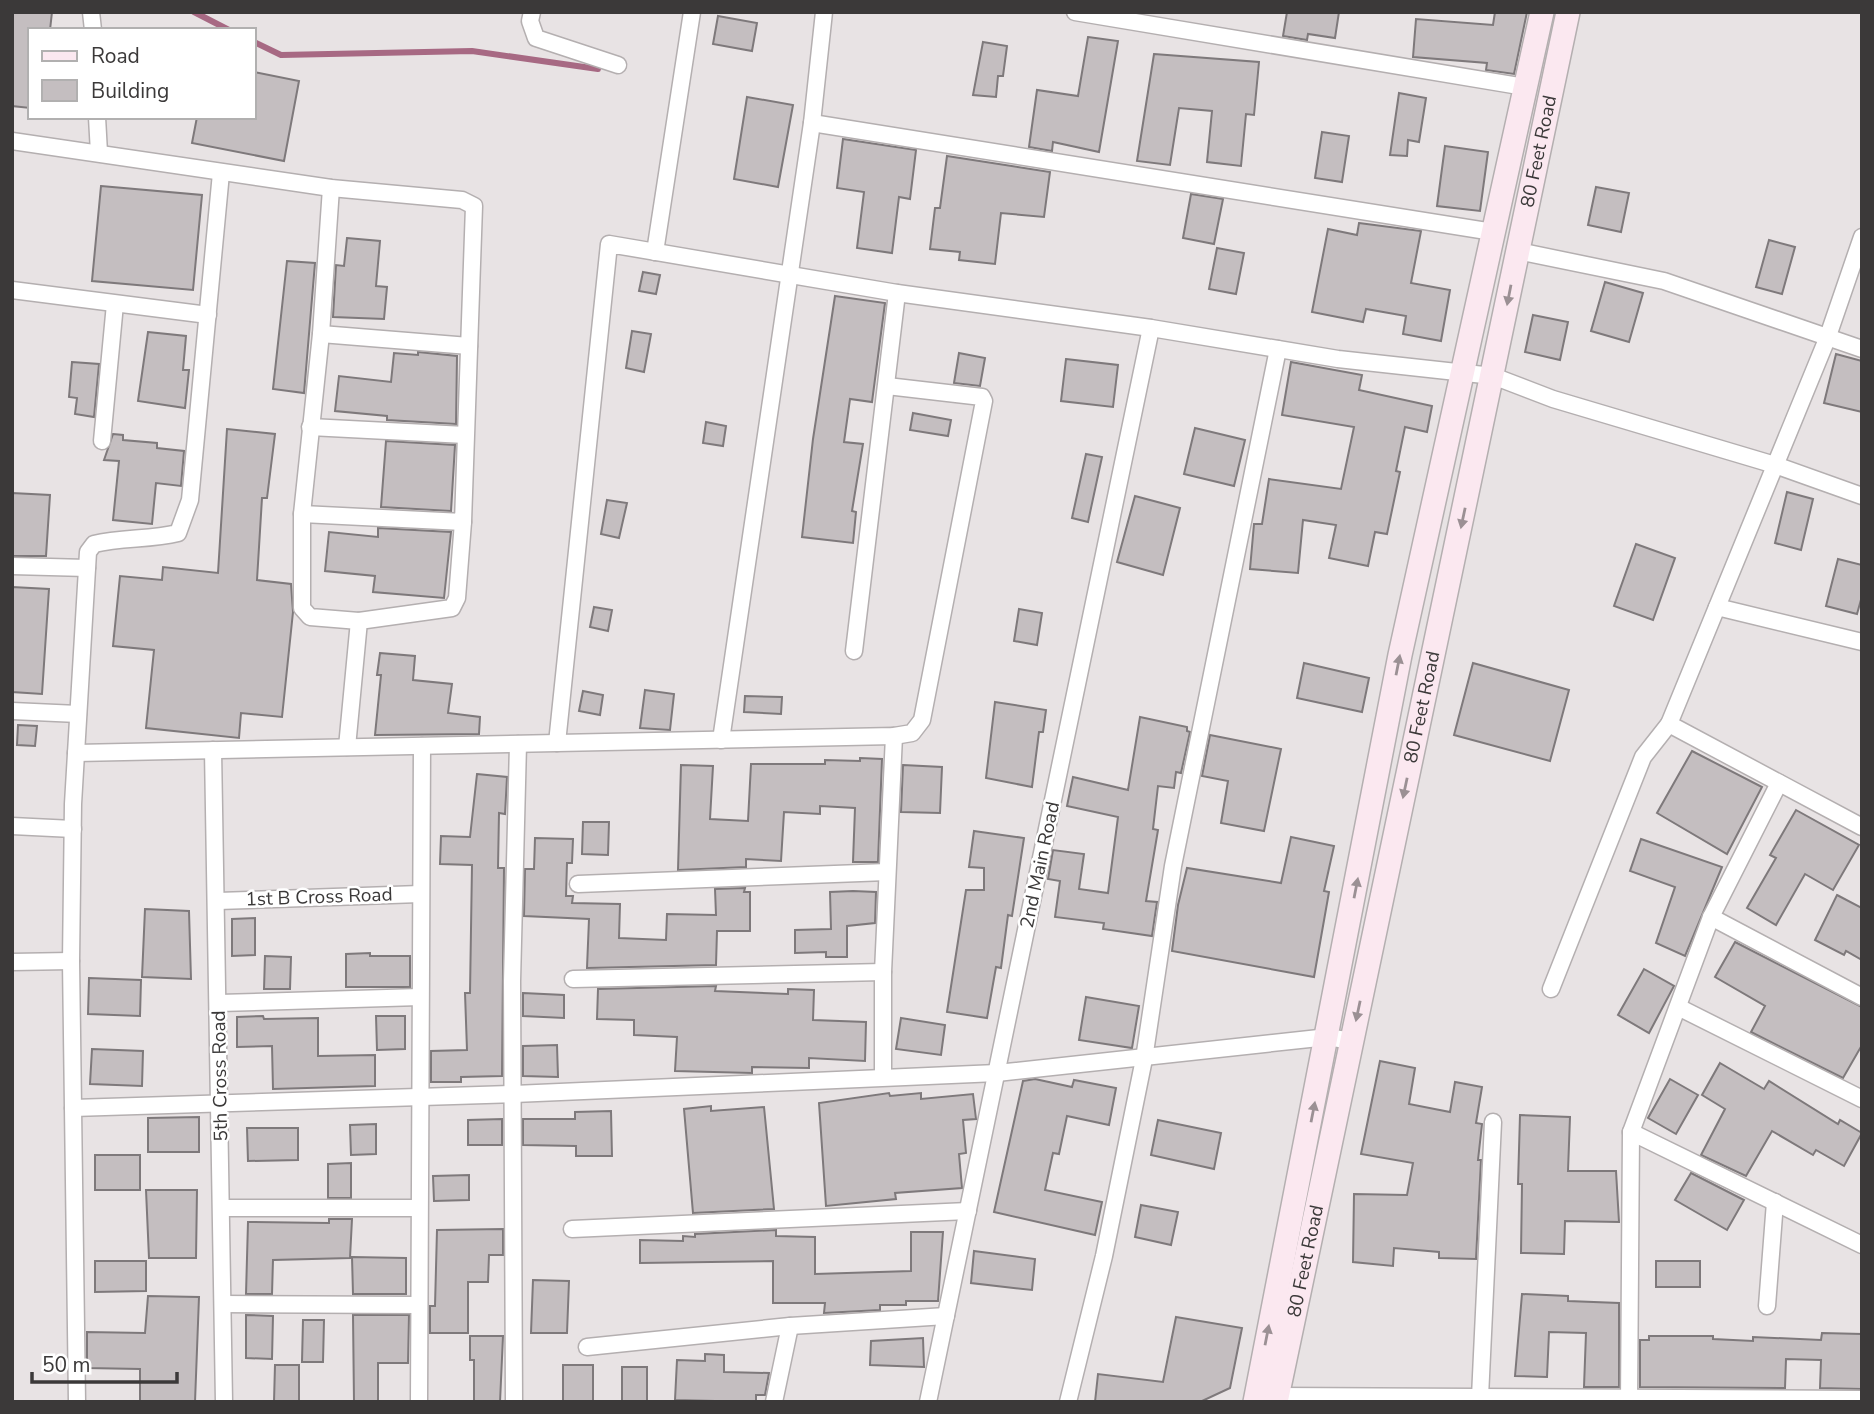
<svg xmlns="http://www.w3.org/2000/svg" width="1874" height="1414" viewBox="0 0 1874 1414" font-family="'Nunito Sans',sans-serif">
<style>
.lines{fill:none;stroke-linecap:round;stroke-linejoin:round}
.stream{stroke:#a76983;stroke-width:6}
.building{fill:#c4bec0;stroke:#7e797b;stroke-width:2}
.minor-casing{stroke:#b4afb0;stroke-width:19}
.secondary-casing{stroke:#b4afb0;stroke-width:26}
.minor{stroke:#fff;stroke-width:16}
.secondary{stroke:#fbe8f0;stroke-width:23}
.oneway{fill:#9b9094}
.labels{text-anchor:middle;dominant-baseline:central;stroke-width:5;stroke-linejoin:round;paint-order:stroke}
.street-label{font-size:19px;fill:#3b3939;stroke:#fff}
</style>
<rect width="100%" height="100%" fill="#e8e3e4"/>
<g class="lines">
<g class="stream">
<polyline points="194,12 229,30"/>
<polyline points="254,42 281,55 472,51 598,69"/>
</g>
</g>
<g class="building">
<polygon points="12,12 52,12 50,30 30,30 30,108 12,106"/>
<polygon points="1287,12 1339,12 1335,38 1308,34 1307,40 1283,36"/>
<polygon points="1495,12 1527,12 1514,74 1486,70 1487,63 1413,57 1416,19 1493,25"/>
<polygon points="718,16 757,23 752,51 713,44"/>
<polygon points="1088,37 1118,41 1099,152 1053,142 1052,151 1029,147 1037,90 1078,96"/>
<polygon points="983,42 1007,46 1003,76 998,76 996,97 973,95"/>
<polygon points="1154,54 1259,62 1254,115 1246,114 1241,166 1207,162 1212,111 1179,108 1170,165 1137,161"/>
<polygon points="254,72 299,81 284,161 192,143 197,117 254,117"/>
<polygon points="1399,93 1426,98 1419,142 1408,140 1407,156 1390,155"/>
<polygon points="747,97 793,105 778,187 734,179"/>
<polygon points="1322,132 1349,136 1342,182 1315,178"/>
<polygon points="843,139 916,150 910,199 899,197 892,253 857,248 864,192 837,188"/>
<polygon points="1445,146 1488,152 1480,211 1437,206"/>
<polygon points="947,156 1050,172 1044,217 1001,213 995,264 959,260 960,252 930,249 935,208 940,208"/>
<polygon points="101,186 202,195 193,290 92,281"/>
<polygon points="1596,187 1629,193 1621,232 1588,225"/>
<polygon points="1191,194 1223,199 1214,244 1183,238"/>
<polygon points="1359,223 1421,231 1411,283 1450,290 1441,341 1403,334 1406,316 1366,309 1363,322 1312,312 1328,229 1357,235"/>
<polygon points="347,238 380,241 376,286 387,287 384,319 333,317 336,265 344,266"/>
<polygon points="1769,240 1795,247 1782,294 1756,287"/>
<polygon points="1217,248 1244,253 1236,294 1209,289"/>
<polygon points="287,261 315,263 304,393 273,389"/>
<polygon points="643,272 660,275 656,294 639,291"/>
<polygon points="1605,282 1643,293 1629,342 1591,331"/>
<polygon points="835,296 885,303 872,402 850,399 844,442 863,444 852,511 856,512 853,543 802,537 813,439"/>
<polygon points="1533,315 1568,322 1560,360 1525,352"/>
<polygon points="632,331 651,334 644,372 626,368"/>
<polygon points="148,332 186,336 183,370 189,370 185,408 138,401"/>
<polygon points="418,352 457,356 456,424 387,420 387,416 335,411 339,376 391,382 394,353 418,355"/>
<polygon points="959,353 985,358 980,386 954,383"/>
<polygon points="1836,354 1862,361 1862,412 1824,403"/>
<polygon points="1066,359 1118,365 1113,407 1061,401"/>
<polygon points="72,362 99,364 94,417 75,414 77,398 69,397"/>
<polygon points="1291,362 1362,375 1359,390 1432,406 1427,432 1405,427 1396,471 1400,472 1387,534 1375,532 1368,566 1329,558 1336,525 1303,520 1298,573 1250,569 1254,524 1262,524 1269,479 1341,489 1354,427 1282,415"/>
<polygon points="913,413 951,420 948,436 910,430"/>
<polygon points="706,422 726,426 723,446 703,443"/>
<polygon points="1195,428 1245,440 1234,486 1184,474"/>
<polygon points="227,429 275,434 267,498 262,498 257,580 291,584 293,612 282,717 241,713 239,738 146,728 154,650 113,646 120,576 162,580 163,567 218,573"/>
<polygon points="113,434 123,435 123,440 157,443 157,448 184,451 181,486 156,483 152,524 113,520 119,461 104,460"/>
<polygon points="386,441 455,445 451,511 381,507"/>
<polygon points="1086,454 1102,457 1088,522 1072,518"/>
<polygon points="1787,492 1813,499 1801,550 1775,543"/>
<polygon points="12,493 50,495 46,556 12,556"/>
<polygon points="1135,496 1180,508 1163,575 1117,562"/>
<polygon points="607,500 627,503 619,538 601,534"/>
<polygon points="378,528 451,532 444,598 373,592 375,576 325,571 329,532 378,537"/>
<polygon points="1636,544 1675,558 1653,620 1614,606"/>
<polygon points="1838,559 1862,565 1862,596 1857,614 1826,606"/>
<polygon points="12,587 49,589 42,694 12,692"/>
<polygon points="594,607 612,610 608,631 590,627"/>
<polygon points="1019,609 1042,613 1037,645 1014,641"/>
<polygon points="380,653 415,656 413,680 452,684 448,713 480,717 479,734 375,735 381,675 377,675"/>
<polygon points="1304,663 1369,678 1362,712 1297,698"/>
<polygon points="1473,663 1569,690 1550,761 1454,735"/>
<polygon points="645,690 674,694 670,730 640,728"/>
<polygon points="583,691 603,695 600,715 579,711"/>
<polygon points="745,696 782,697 781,714 744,712"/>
<polygon points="995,702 1046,710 1043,732 1039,732 1032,787 986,778"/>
<polygon points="1140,717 1187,727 1187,731 1190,732 1181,773 1176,772 1174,788 1158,786 1153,829 1158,830 1146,901 1157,902 1152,936 1103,929 1104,923 1055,917 1060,881 1048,879 1053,850 1084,854 1079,889 1108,893 1118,817 1067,806 1073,777 1128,790"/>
<polygon points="18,725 37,726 35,746 17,745"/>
<polygon points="1210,735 1281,749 1264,831 1221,823 1228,781 1202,776"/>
<polygon points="1692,751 1762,787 1727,854 1657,813"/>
<polygon points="860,758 882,759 878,862 853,862 855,808 820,806 820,814 784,812 781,861 746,859 746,867 678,870 681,765 713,766 710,819 748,821 751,764 825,764 825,760 860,761"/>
<polygon points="903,765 942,767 940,813 901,812"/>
<polygon points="477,774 507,777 505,814 499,813 498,868 504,868 502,1076 461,1077 461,1082 431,1082 431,1051 467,1050 465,993 470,993 472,865 440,864 441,836 470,837"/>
<polygon points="1796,810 1859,845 1833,890 1805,874 1776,925 1747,908 1776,858 1770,855"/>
<polygon points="583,822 609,822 608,855 582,854"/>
<polygon points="974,831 1024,838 1012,916 1008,915 1001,968 996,967 987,1018 947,1012 966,890 984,890 984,868 969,867"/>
<polygon points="1291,837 1334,846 1324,891 1329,892 1314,977 1172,951 1178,905 1187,868 1281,883"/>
<polygon points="535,838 573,839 572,863 567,863 566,896 573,896 572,903 620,904 619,938 666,940 667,914 716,915 715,889 745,888 744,892 750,892 750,931 717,931 716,965 587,968 589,919 524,916 525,869 534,869"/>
<polygon points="1641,839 1722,867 1685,956 1656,943 1675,887 1630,871"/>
<polygon points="853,891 876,892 875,923 847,926 847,957 826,957 826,952 795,953 795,930 831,929 830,892"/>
<polygon points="1837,895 1862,908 1862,960 1846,951 1844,955 1815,940"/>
<polygon points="145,909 189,911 191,979 142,977"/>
<polygon points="255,918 255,955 232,956 232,919"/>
<polygon points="1735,942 1862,1007 1862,1045 1843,1078 1751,1032 1765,1006 1715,977"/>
<polygon points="370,953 370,956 410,956 410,987 346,987 346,954"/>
<polygon points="265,956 291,957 290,989 264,989"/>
<polygon points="1644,969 1674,986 1649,1033 1618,1015"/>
<polygon points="89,978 141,980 140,1016 88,1014"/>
<polygon points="716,986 715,991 788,994 788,989 814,990 813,1020 866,1022 865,1061 809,1058 809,1068 752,1067 752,1073 675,1071 677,1037 634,1035 634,1020 597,1019 598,989"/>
<polygon points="523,993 564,995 564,1018 523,1016"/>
<polygon points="1086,997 1139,1006 1132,1048 1079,1040"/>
<polygon points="263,1016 264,1019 318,1018 318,1056 375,1055 375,1086 273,1089 272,1046 237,1047 237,1017"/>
<polygon points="376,1016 405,1016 405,1049 377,1050"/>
<polygon points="901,1018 945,1025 941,1055 896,1049"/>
<polygon points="557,1045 558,1077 523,1076 523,1046"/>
<polygon points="92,1049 143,1051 142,1086 90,1084"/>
<polygon points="1380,1061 1415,1068 1409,1104 1450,1112 1455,1082 1482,1087 1476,1123 1482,1124 1478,1160 1481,1160 1476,1259 1439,1258 1439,1252 1394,1248 1393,1266 1353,1262 1354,1194 1407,1195 1413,1163 1361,1154"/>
<polygon points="1720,1063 1764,1089 1769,1081 1838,1124 1840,1120 1862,1133 1844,1166 1816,1150 1813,1155 1772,1131 1746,1176 1701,1155 1725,1109 1702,1095"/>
<polygon points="1035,1079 1072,1087 1074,1080 1116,1088 1109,1125 1067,1116 1059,1154 1053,1153 1045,1190 1102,1202 1095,1235 994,1212 1023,1081"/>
<polygon points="1670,1079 1698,1095 1676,1134 1648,1118"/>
<polygon points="889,1093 890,1096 921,1093 921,1099 973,1094 976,1119 963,1120 966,1153 959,1154 962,1188 895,1193 896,1199 826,1206 819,1103"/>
<polygon points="711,1106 711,1111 764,1107 774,1209 693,1213 684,1109"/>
<polygon points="611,1111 612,1156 576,1156 576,1146 523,1145 523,1119 575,1119 575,1112"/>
<polygon points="1520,1115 1570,1117 1568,1171 1616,1171 1619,1222 1565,1221 1564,1254 1521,1253 1522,1184 1518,1184"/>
<polygon points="199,1117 199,1152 148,1152 148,1118"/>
<polygon points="502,1119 502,1145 468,1145 468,1120"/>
<polygon points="1158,1120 1221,1133 1214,1169 1151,1155"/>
<polygon points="376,1124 376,1154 351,1155 350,1125"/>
<polygon points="247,1128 298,1128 298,1160 248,1161"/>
<rect x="95" y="1155" width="45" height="35"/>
<polygon points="351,1163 351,1198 328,1198 328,1164"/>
<polygon points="1691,1173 1744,1200 1727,1230 1675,1200"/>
<polygon points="469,1175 469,1200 434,1201 433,1176"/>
<polygon points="146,1190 197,1190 196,1258 149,1258"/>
<polygon points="1141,1205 1178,1212 1171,1245 1135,1237"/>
<polygon points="329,1219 352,1219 350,1258 273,1260 272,1294 246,1294 248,1222 329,1223"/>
<polygon points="503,1229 503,1255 489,1255 488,1282 468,1282 468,1333 430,1333 430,1306 435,1306 437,1230"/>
<polygon points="776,1230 776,1236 815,1237 815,1274 911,1271 911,1232 943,1232 938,1301 906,1301 906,1305 880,1305 880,1310 824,1313 825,1303 773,1303 773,1261 640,1263 640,1240 683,1241 683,1236 695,1237 695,1234"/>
<polygon points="974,1251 1035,1259 1032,1290 971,1283"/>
<polygon points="352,1257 406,1258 406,1294 353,1294"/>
<polygon points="95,1261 146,1261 146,1291 95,1292"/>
<rect x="1656" y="1261" width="44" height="26"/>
<polygon points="533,1280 569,1281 567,1333 531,1333"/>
<polygon points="1522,1294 1568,1296 1568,1301 1619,1303 1619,1387 1584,1387 1586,1333 1549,1332 1547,1377 1515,1376"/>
<polygon points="148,1296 199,1297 195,1402 140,1402 140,1369 87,1368 87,1332 145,1333"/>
<polygon points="246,1315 273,1316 272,1359 246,1358"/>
<polygon points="353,1315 409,1315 408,1363 378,1363 378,1402 354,1402"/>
<polygon points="1176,1317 1242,1328 1230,1388 1200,1402 1095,1402 1098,1374 1163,1382"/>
<polygon points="303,1320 324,1320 323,1362 302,1362"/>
<polygon points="1822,1333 1862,1334 1862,1389 1820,1388 1821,1360 1786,1359 1785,1388 1640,1387 1640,1340 1649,1340 1649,1336 1713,1336 1713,1339 1753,1341 1753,1337 1821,1340"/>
<polygon points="470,1336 503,1336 500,1402 474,1402 474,1360 470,1360"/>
<polygon points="923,1338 924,1367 870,1365 871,1341"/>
<polygon points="705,1354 724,1355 724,1372 769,1373 765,1395 756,1395 756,1402 675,1400 677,1360 705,1361"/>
<polygon points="275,1365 299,1365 299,1402 274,1402"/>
<rect x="563" y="1365" width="30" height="37"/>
<rect x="622" y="1367" width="25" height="35"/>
</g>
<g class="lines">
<g class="minor-casing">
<g id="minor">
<polyline points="91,12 93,30"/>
<polyline points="532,12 530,21 536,38 618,65"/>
<polyline points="1075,12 1525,87"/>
<polyline points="97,117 99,153"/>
<polyline points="812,123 1493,232"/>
<polyline points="12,141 331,188 462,200 474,206 463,522 302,514"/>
<polyline points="331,188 321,334 302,514 302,608 310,617 359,621"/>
<polyline points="1862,237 1827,339 1669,724 1862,827"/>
<polyline points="1518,251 1664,281 1862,349"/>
<polyline points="655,252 692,12"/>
<polyline points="12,290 208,315"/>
<polyline points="321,334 469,346"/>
<polyline points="310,427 465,435"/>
<polyline points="102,441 115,304"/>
<polyline points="12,566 87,568"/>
<polyline points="1717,607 1862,642"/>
<polyline points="854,651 897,293"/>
<polyline points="12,711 78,714"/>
<polyline points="721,740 812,123 824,12"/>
<polyline points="557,743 609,244 897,293 1151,328 1338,359 1493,376 1553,399 1775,465 1862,496"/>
<polyline points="347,747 359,621 452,608 457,598 463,522"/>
<polyline points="213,750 224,1402"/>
<polyline points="76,753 894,736 912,733 922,720 984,401 982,397 887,386"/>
<polyline points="12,826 73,829"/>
<polyline points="578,884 887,872"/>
<polyline points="218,901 420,894"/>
<polyline points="1711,917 1862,997"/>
<polyline points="12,962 71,961"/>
<polyline points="573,979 883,972"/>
<polyline points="1551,989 1643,757 1669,724"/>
<polyline points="219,1003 420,997"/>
<polyline points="1678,1007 1862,1099"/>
<polyline points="883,1077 883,972 894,736"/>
<polyline points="73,1108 514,1094 997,1073 1328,1037 1351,1041"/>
<polyline points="1631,1132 1862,1245"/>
<polyline points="222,1208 419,1208"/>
<polyline points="572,1229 968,1211"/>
<polyline points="223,1304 419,1305"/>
<polyline points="1767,1306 1775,1202"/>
<polyline points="587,1347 790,1326 946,1316"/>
<polyline points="1276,1396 1862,1399"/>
<polyline points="1480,1397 1493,1122"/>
<path d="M77,1402L71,961L73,804L88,552L94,544C122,537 150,540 178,533L190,500L221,173"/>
<polyline points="419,1402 422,746"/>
<polyline points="514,1402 512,981 518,744"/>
<polyline points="774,1402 790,1326"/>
<polyline points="928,1402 1151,328"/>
<polyline points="1068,1402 1104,1256 1144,1059 1173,866 1278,349"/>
<polyline points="1629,1402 1631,1132 1711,917 1779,783"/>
</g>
</g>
<g class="secondary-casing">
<g id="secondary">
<polyline points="1255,1402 1400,655 1542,12"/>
<path id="s1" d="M1276,1402L1568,12"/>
</g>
</g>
<use href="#minor" class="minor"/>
<use href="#secondary" class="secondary"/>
</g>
<defs><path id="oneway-solid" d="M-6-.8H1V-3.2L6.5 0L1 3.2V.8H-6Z" transform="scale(1.75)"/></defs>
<g class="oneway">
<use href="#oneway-solid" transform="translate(1509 295) rotate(101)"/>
<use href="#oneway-solid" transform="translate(1463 518) rotate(102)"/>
<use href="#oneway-solid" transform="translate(1398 665) rotate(-79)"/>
<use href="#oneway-solid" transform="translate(1405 788) rotate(102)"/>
<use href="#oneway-solid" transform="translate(1356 888) rotate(-79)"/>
<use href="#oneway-solid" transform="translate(1358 1011) rotate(102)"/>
<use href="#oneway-solid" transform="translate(1313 1112) rotate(-79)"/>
<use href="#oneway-solid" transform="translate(1267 1335) rotate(-79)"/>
</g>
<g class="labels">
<g class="street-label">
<text stroke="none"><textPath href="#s1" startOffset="1278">80 Feet Road</textPath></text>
<text stroke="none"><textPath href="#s1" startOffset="710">80 Feet Road</textPath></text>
<text transform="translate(1040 865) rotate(-78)">2nd Main Road</text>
<text transform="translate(319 897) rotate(-2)">1st B Cross Road</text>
<text transform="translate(220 1076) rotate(-91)">5th Cross Road</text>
<text stroke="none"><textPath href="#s1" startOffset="144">80 Feet Road</textPath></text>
</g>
</g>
<rect width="1874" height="1414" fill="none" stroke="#3b3939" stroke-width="28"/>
<rect x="28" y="28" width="228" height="91" fill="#ffffff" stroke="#b1b0b0" stroke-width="2"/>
<rect x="42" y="51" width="35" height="10" fill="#fbe8f0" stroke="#b1b0b0" stroke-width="2"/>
<text x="91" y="63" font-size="21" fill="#3b3939">Road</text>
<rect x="42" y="80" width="35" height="21" fill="#c4bec0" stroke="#b1b0b0" stroke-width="2"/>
<text x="91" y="98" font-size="21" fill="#3b3939">Building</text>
<path d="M32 1372v10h145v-10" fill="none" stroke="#3b3939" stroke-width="3.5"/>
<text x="42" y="1372" font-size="21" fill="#3b3939" stroke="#ffffff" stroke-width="5" paint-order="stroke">50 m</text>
</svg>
